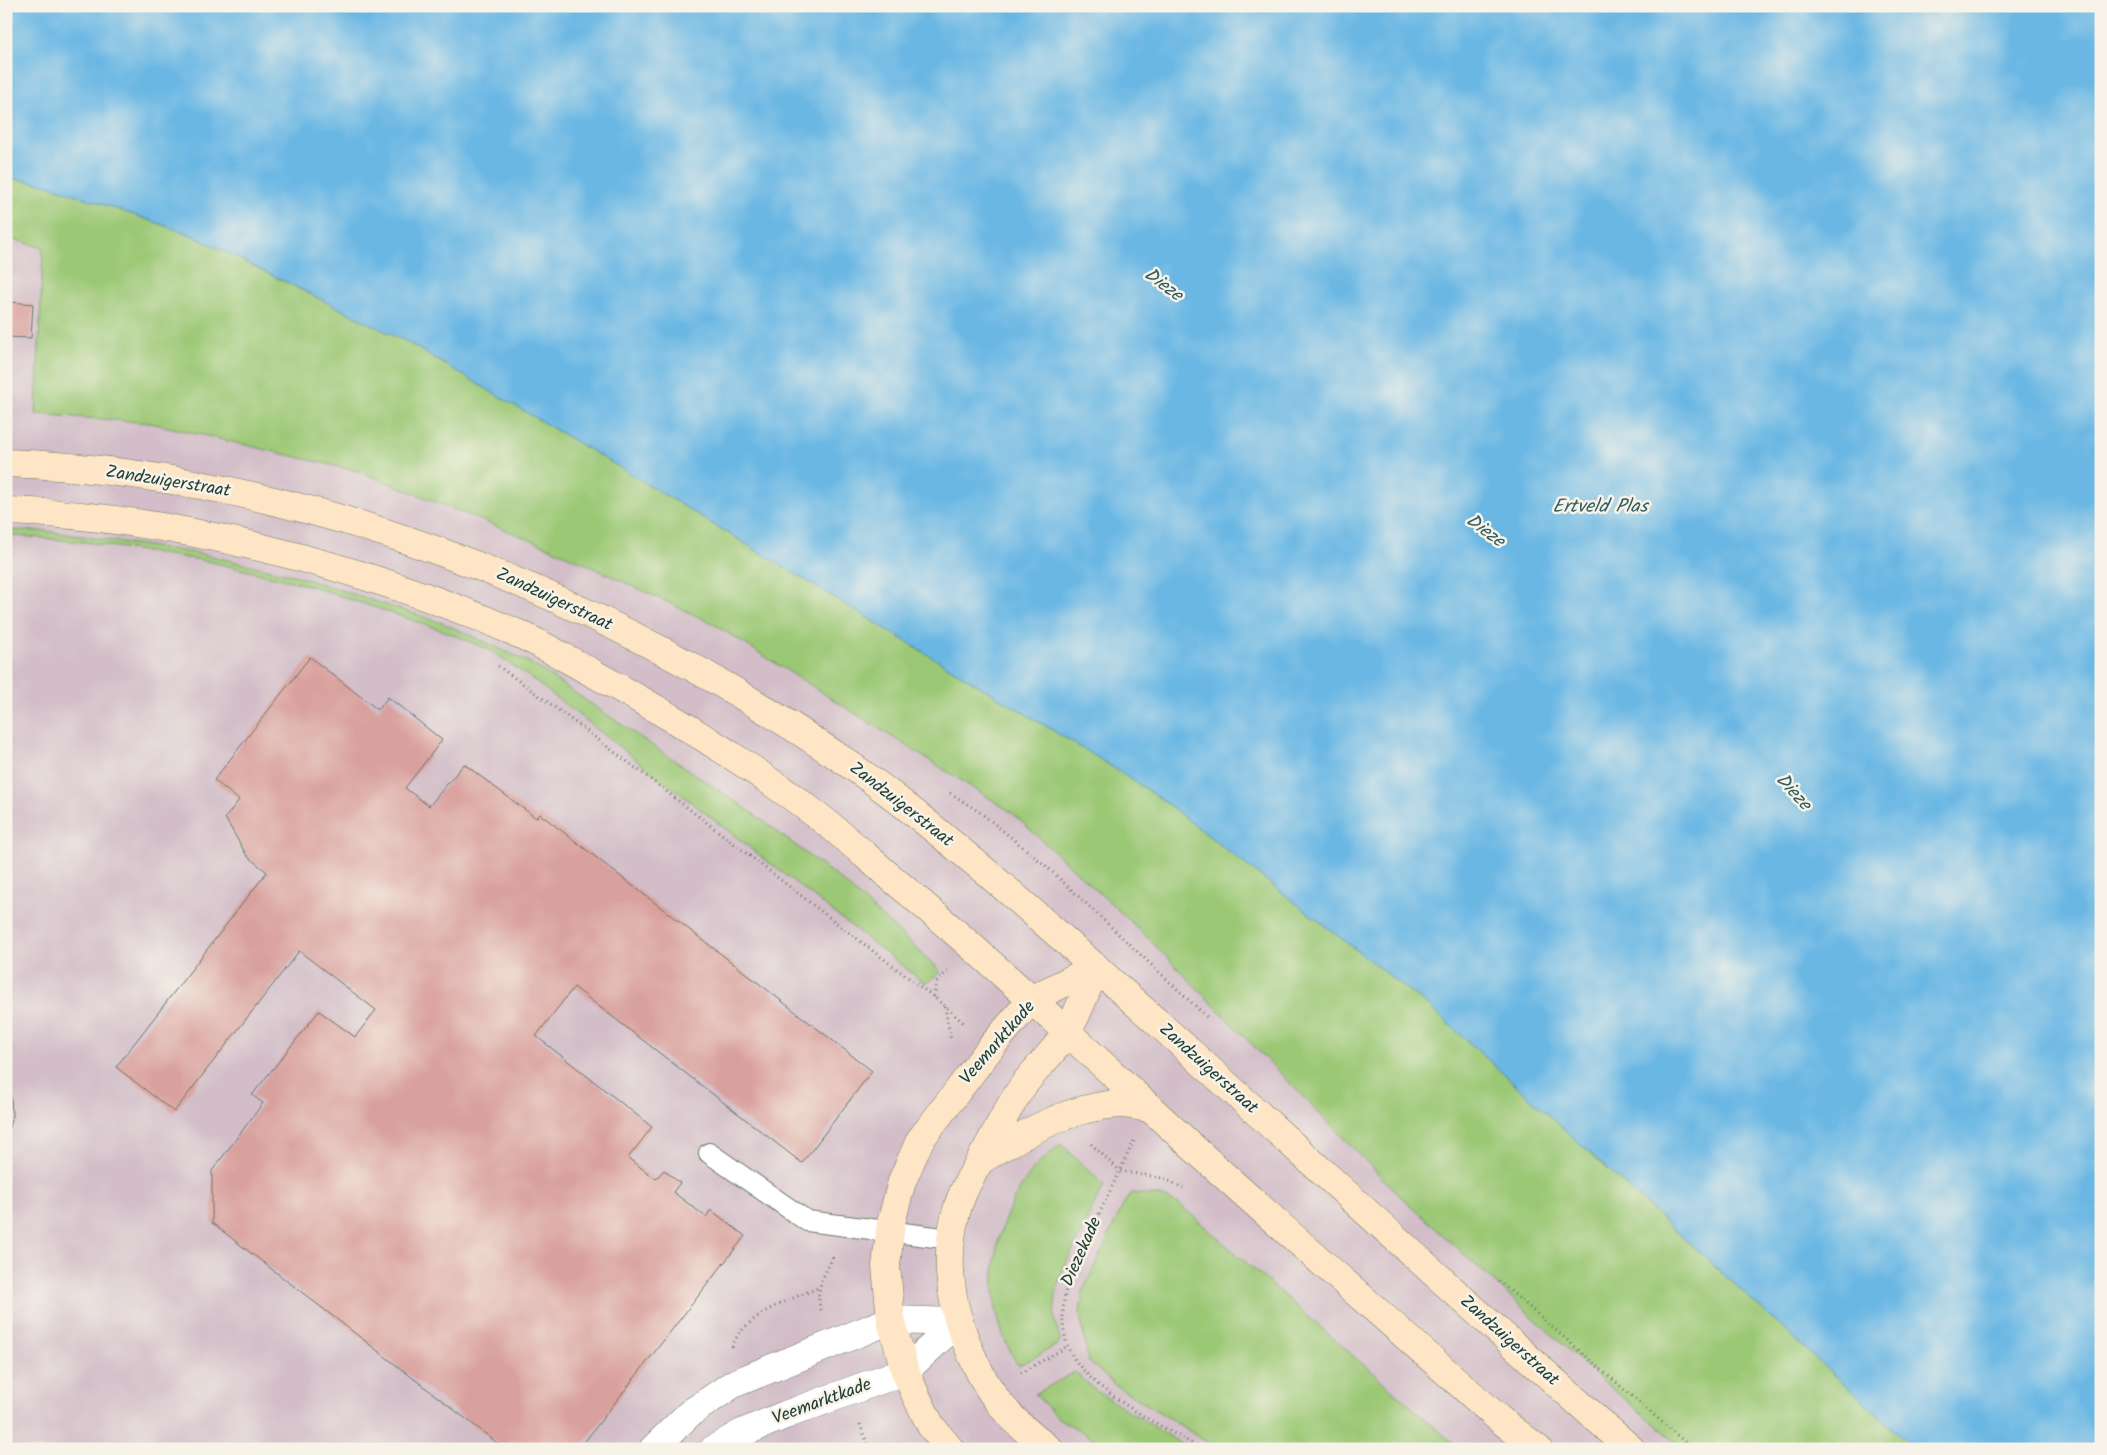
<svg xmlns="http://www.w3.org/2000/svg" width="2107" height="1455" viewBox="0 0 2107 1455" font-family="Kalam,sans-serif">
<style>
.industrial{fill:#d2bdc8}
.green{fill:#9bc875;stroke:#5d8254}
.water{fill:#6bb7e4;stroke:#457a8c}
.building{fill:#d9a19e}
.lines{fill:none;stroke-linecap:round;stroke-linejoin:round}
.lane-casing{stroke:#697769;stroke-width:22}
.street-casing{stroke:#697769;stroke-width:29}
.secondary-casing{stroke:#697769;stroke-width:29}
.path{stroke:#697769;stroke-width:3;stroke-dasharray:1 4;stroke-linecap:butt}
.lane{stroke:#fff;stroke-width:20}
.street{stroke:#fff;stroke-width:28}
.secondary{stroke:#fee5c5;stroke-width:28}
.labels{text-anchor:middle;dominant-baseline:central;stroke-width:5;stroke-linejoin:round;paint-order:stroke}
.street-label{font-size:18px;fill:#1f3d34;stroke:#f7f3e8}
.water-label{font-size:19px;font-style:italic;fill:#325c60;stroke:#f7f3e8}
</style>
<rect width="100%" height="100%" fill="#f7f3e8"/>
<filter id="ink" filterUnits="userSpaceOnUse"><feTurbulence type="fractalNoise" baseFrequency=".02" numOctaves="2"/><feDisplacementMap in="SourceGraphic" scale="10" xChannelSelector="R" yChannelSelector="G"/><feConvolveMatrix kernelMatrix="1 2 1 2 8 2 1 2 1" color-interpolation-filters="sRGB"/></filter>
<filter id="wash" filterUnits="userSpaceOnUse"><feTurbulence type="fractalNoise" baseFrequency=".0096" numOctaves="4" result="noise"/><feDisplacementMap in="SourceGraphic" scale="20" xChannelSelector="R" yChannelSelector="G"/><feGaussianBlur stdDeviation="1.12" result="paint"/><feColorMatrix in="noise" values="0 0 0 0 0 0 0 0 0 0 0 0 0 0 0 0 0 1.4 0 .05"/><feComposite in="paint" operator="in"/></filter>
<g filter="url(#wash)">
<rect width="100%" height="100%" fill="#f2e4cb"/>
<polygon class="industrial" points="6,206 208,278 1032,822 1812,1449 6,1449"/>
<g class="green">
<polygon points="6,177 48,185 189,234 407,342 629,473 1095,756 1161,799 1430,1007 1915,1449 1685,1449 1604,1382 1399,1195 1141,931 1011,812 712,623 553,549 361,472 151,423 36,414 43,248 6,237"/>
<polygon points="6,530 46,531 197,553 293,575 443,623 529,662 754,814 841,880 939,969 939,973 926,983 922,981 536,682 490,650 444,631 311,586 207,561 84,542 6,535"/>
<path d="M1061,1144L1104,1185L1061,1274L1056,1294L1054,1316L1060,1340L1059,1344L1018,1366C1013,1356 1007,1346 1003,1335C983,1278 996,1217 1033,1170C1040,1160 1052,1152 1061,1144Z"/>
<polygon points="1132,1193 1161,1196 1179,1204 1460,1449 1218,1449 1114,1384 1088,1361 1080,1313 1083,1291 1125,1201"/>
<polygon points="1075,1372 1095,1390 1190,1449 1111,1449 1058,1418 1035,1394"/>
</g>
<polygon class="water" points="6,6 2101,6 2101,1449 1915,1449 1430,1007 1161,799 1095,756 629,473 407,342 189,234 48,185 6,177"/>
<g id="blocks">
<g class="building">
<polygon points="6,299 10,300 10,302 33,304 31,338 6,337"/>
<polygon points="310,657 378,710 388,697 442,740 405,788 429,806 464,764 536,818 540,814 872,1071 802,1163 574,987 536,1036 652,1127 628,1158 656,1179 664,1170 680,1183 673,1192 706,1217 711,1210 745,1236 579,1449 505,1449 212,1223 212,1171 263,1103 252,1095 319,1011 355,1037 376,1010 299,951 174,1112 116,1067 267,872 247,856 225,818 239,800 214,780"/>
<polygon points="7,1083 11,1098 12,1116 6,1138"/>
</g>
</g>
</g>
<g filter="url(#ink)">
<use href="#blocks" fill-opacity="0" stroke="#697769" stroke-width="1"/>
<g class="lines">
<g class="lane-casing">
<polyline id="lane" points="709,1153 807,1221 951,1239"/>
</g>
<g class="street-casing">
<g id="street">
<polyline points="653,1449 689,1414 733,1384 891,1320 958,1322"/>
<polyline points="714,1449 742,1433 785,1415 905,1371 958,1322"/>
</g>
</g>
<g class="secondary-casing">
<g id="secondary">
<path d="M6,463C304,474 599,594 843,760C886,789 927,823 967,856C1032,910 1095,967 1158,1023C1316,1165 1471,1309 1631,1449"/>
<path d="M6,511C174,516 366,567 519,634C546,646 572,662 598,676C675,718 749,764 818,816C847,838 873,863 901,886C986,957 1067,1032 1149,1107C1263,1213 1382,1314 1498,1418L1538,1449"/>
<path d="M981,1160C1024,1134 1067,1107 1119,1104C1129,1104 1140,1107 1150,1108"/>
<polyline points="950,1449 931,1426 917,1398 905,1371 891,1320 886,1266 891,1223 902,1181 920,1140 991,1047 1032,999 1096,967"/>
<path d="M1049,1449C1004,1416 983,1388 964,1336C949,1297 945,1253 956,1213C962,1189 977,1166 989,1145C1000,1124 1011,1102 1025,1083C1039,1065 1057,1049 1068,1030C1080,1010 1087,988 1096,967"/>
</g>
</g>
<g class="path">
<path d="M498,666C646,772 788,888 934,997L965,1024"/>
<polyline points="950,793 981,813 1045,865 1207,1017"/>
<polyline points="934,997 936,983 948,970"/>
<polyline points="945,1007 951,1041"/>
<path d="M1134,1141L1069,1276C1063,1299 1060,1322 1067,1344C1081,1388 1163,1426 1201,1449"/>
<polyline points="1091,1144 1120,1171 1163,1178 1183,1188"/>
<polyline points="1499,1281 1693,1449"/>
<path d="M821,1310C814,1289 825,1274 834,1255"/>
<path d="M732,1347C744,1314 789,1300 818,1288"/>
<polyline points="1021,1373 1068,1346"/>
<polyline points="860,1424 869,1449"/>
<polyline points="893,1449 901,1444"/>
<polyline points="1467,1449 1475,1443"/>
</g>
<use href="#lane" class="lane"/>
<use href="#street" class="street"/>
<use href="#secondary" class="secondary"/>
</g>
</g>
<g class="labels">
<g class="street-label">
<text transform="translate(168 482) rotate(9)">Zandzuigerstraat</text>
<text transform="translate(554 600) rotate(25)">Zandzuigerstraat</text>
<text transform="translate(901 805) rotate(38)">Zandzuigerstraat</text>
<text transform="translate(998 1043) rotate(-49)">Veemarktkade</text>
<text transform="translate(1208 1069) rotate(42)">Zandzuigerstraat</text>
<text transform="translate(1082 1252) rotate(-66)">Diezekade</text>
<text transform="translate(1509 1341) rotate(42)">Zandzuigerstraat</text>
<text transform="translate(822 1402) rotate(-20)">Veemarktkade</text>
</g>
<g class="water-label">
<text transform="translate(1163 285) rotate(37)">Dieze</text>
<text x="1600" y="507">Ertveld Plas</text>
<text transform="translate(1485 531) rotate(37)">Dieze</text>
<text transform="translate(1793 792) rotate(48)">Dieze</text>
</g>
</g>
<rect width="2107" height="1455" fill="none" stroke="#f7f3e8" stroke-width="25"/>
</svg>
